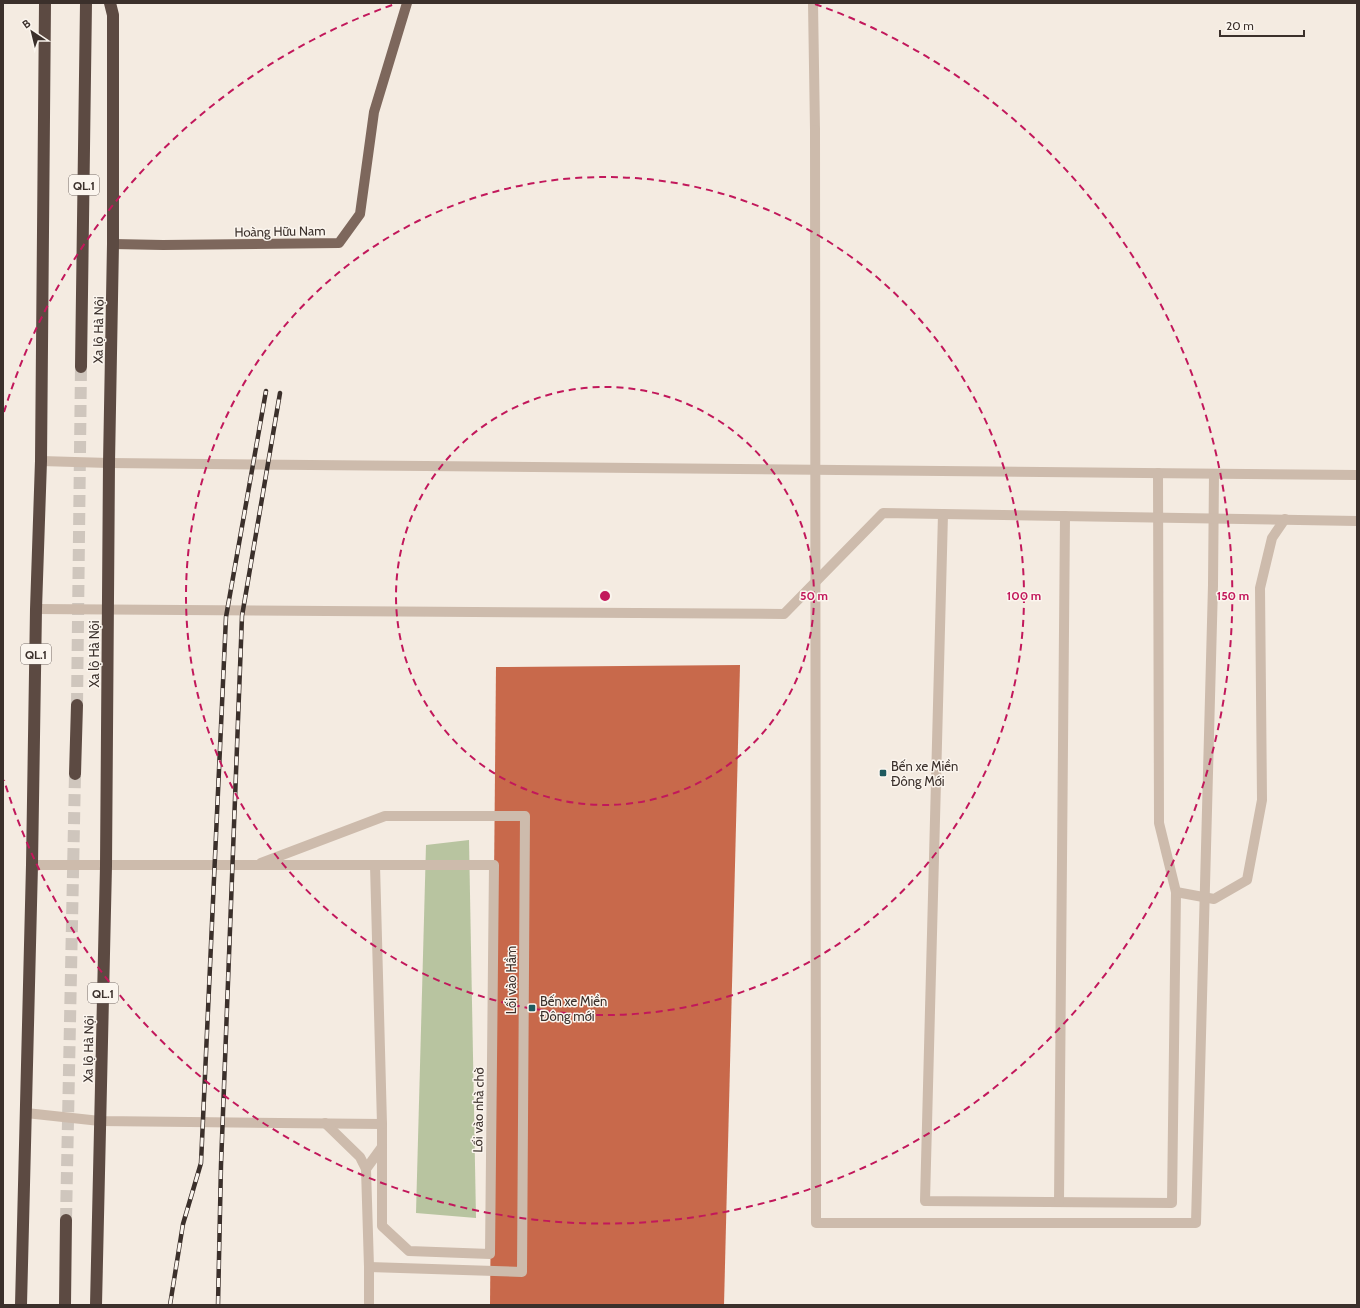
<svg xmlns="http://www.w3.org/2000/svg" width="1360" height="1308" viewBox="0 0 1360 1308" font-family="Cabin,sans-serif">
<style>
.green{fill:#b8c4a0}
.building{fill:#c8694b}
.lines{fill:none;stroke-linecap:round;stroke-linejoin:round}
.highway-tunnel{stroke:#cfc6bd;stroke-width:12;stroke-dasharray:12 6;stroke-linecap:butt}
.minor{stroke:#cdbbac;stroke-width:10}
.major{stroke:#7d675c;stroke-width:10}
.highway{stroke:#5c4a42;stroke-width:12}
.rail-casing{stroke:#3b302b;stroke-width:4.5}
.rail{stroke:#fbf5ee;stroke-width:3;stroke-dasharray:9;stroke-linecap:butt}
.minor-bridge{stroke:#cdbbac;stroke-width:10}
.ring{fill:none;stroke:#c2185b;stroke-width:2;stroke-dasharray:7 5}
.poi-dot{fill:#1f5a5e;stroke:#fbf5ee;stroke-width:1.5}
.labels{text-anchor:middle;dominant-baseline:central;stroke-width:3;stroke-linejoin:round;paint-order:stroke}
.shield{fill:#fbf5ee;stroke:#756b66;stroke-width:1}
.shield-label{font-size:12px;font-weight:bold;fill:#3b302b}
.street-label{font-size:13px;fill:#3b302b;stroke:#fbf5ee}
.poi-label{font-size:13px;fill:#3b302b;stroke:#fbf5ee;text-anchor:start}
.centre{fill:#c2185b;stroke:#fbf5ee;stroke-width:2}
.ring-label{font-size:12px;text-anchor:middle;font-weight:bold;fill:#c2185b;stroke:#fbf5ee;stroke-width:3;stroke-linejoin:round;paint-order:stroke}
</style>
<rect width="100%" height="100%" fill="#f4ebe1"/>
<polygon class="green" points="469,840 476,1218 416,1213 426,845"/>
<polygon class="building" points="740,665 724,1305 490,1305 496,667"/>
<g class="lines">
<g class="highway-tunnel">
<polyline points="77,705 81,367"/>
<polyline points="66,1220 75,774"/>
</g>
<g class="minor">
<polyline points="813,3 815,130"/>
<polyline points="41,461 109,463 1357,475"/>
<polyline points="943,514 925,1201 1172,1203 1176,892 1159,823 1158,473"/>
<polyline points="1213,585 1214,474"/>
<polyline points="36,609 784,614 883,513 1357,521"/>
<polyline points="261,863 385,816 525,816 522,1272 369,1267"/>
<polyline points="32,865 494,865 490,1254 409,1251 382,1226 382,1124 375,865"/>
<polyline points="1176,892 1214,899 1247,880 1262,800 1260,588 1272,538 1285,519"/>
<polyline points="26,1113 100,1121 382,1124"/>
<polyline points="325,1123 360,1157 366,1169 369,1267 369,1305"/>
<polyline points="366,1169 382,1147"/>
<polyline points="1059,1202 1065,516"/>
</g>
<polyline class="major" points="113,244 163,245 339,243 360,214 374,112 407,3"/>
<g class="highway">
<polyline points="81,367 86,3"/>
<polyline points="75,774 77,705"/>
<polyline points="21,1305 32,865 36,609 41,461 45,3"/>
<polyline points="65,1305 66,1220"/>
<polyline points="96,1305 106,866 109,463 113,244 113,15 110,3"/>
</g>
<g class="rail-casing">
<g id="rail">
<polyline points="170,1305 183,1224 201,1163 226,617 266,391"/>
<polyline points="218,1305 221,1165 242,616 280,393"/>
</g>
</g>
<use href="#rail" class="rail"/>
<polyline class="minor-bridge" points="815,130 816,1223 1196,1223 1213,585"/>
</g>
<g class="ring">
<circle cx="605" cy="596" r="209"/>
<circle cx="605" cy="596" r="419"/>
<path d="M4 412A628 628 0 0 1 395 4M815 4A628 628 0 1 1 4 780"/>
</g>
<g class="poi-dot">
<rect x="879" y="769" width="8" height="8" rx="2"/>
<rect x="528" y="1004" width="8" height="8" rx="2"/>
</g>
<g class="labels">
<g class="shield">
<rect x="69" y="175" width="30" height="20" rx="3"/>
<rect x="21" y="644" width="30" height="20" rx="3"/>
<rect x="88" y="983" width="30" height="20" rx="3"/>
</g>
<g class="shield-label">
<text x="84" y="185">QL.1</text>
<text x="36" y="654">QL.1</text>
<text x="103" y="993">QL.1</text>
</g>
<g class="street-label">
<text transform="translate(280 231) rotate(-1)">Hoàng Hữu Nam</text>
<text transform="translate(98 330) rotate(-89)">Xa lộ Hà Nội</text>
<text transform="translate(94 654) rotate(-90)">Xa lộ Hà Nội</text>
<text transform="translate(511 980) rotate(-90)">Lối vào Hầm</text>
<text transform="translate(88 1049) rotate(-89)">Xa lộ Hà Nội</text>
<text transform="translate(478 1110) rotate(-89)">Lối vào nhà chờ</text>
</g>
<g class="poi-label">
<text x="891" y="766">Bến xe Miền<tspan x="891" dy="15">Đông Mới</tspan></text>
<text x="540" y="1001">Bến xe Miền<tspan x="540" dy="15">Đông mới</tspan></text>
</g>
</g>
<circle cx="605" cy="596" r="6" class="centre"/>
<g class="ring-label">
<text x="814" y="600">50 m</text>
<text x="1024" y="600">100 m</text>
<text x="1233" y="600">150 m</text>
</g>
<rect width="1360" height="1308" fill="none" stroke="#3b302b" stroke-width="8"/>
<g transform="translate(32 32) rotate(325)" stroke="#fbf5ee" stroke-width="3" paint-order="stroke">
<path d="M0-3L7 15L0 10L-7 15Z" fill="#3b302b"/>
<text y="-6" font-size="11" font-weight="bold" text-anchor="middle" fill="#3b302b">B</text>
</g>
<path d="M1220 30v6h84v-6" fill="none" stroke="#3b302b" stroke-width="2"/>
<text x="1226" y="30" font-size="12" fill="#3b302b" stroke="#fbf5ee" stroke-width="3" paint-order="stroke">20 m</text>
</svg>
